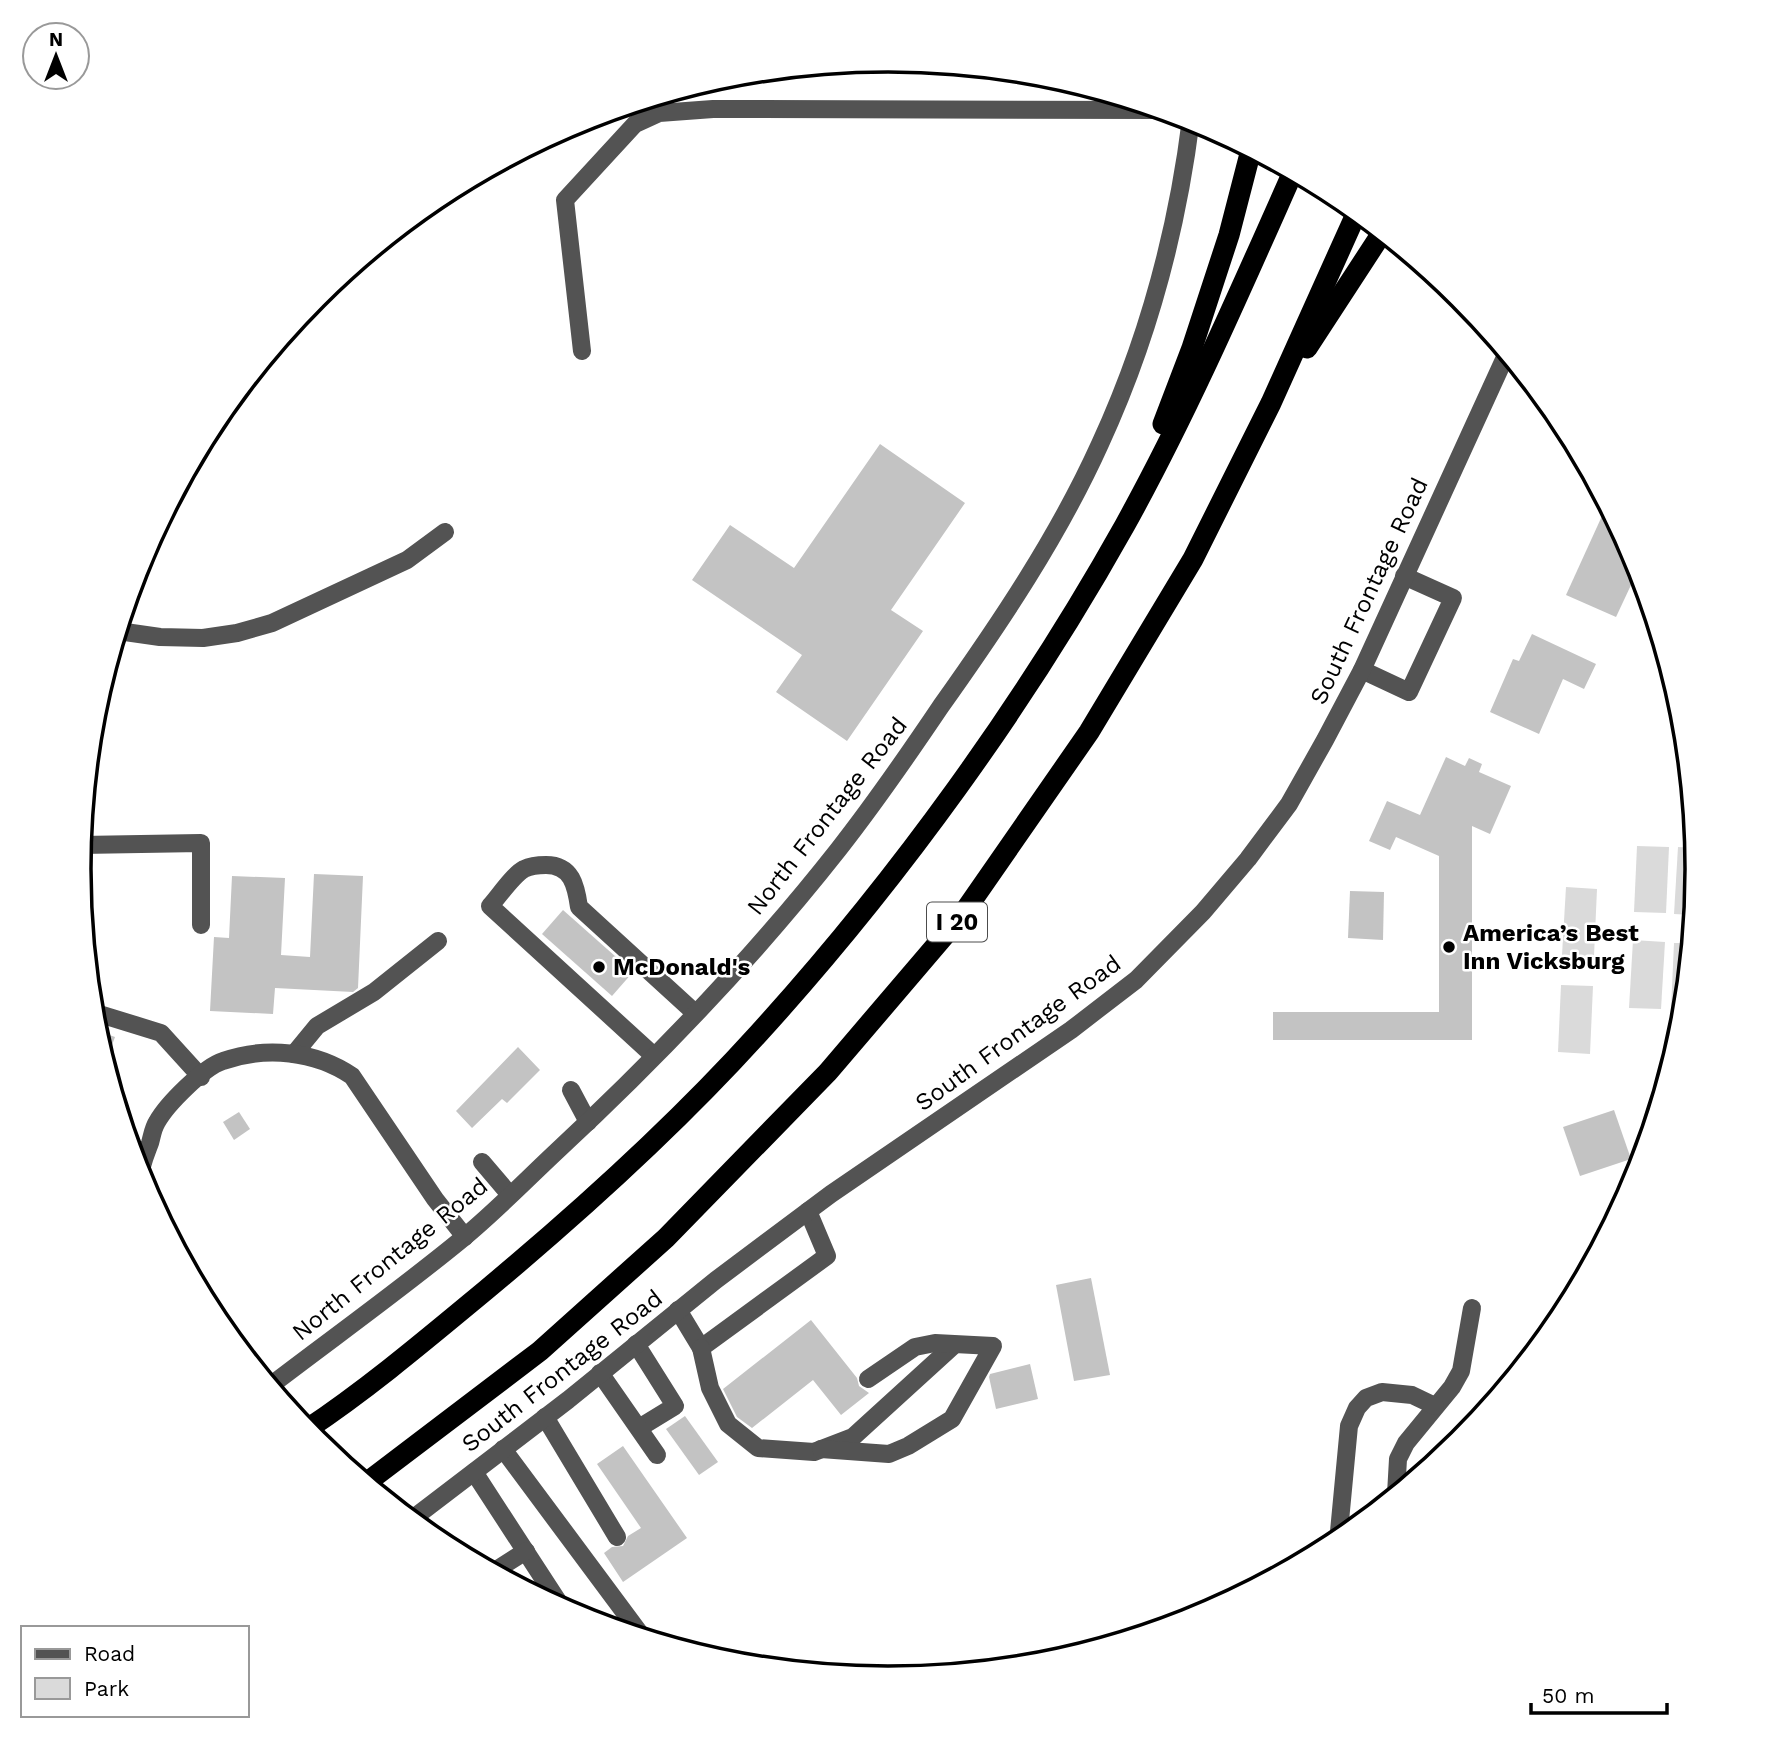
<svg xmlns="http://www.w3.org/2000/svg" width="1776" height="1738" viewBox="0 0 1776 1738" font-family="'Work Sans',sans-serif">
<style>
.green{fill:#dadada}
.building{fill:#c3c3c3}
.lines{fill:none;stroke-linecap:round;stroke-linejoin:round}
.minor{stroke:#535353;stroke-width:18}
.highway{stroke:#000;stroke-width:21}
.poi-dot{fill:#000;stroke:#fff;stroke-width:2.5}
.labels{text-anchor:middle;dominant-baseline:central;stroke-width:5;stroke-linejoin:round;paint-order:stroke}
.shield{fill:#fff;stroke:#4c4c4c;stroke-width:2}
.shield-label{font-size:23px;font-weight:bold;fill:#000}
.street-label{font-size:24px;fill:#000;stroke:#fff}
.poi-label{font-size:24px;font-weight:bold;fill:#000;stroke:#fff;text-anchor:start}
.rim{fill:none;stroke:#000;stroke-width:3.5}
</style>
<rect width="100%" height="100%" fill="#fff"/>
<g class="green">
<polygon points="1637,846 1669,847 1666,913 1634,912"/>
<polygon points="1678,847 1695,848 1697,869 1693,915 1674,914"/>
<polygon points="1566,887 1597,889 1594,956 1562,955"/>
<polygon points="1633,940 1665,942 1661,1009 1629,1008"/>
<polygon points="1674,943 1690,943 1684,1010 1671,1009"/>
<polygon points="1561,985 1593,986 1590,1054 1558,1052"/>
</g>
<g class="building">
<polygon points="880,444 965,503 891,610 923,631 847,741 776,692 802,655 692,580 730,525 794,568"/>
<polygon points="1607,505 1639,568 1616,617 1566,595"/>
<polygon points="1532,634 1596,664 1584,689 1563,679 1539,734 1490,712 1513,659 1519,661"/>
<polygon points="1446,757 1465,766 1469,758 1482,764 1479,772 1511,786 1490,834 1472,826 1472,1040 1273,1040 1273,1012 1439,1012 1439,856 1396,837 1390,850 1369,841 1387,801 1420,815"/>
<polygon points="314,874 363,876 358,988 353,992 275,988 273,1014 210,1011 214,937 229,938 232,876 285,878 281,955 310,957"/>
<polygon points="1350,891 1384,892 1383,940 1348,938"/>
<polygon points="563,910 633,972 612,996 542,934"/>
<polygon points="95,1030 115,1037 105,1064 99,1043"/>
<polygon points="518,1047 540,1070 507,1103 502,1099 472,1128 456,1111"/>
<polygon points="1614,1110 1631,1159 1580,1176 1563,1127"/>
<polygon points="239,1112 250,1129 234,1140 223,1122"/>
<polygon points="1091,1278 1110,1375 1074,1381 1056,1285"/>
<polygon points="811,1320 857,1378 859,1386 869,1393 841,1415 813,1380 752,1428 737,1417 723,1389"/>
<polygon points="1030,1364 1038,1399 996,1409 989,1377 990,1374"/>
<polygon points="685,1416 718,1462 699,1475 666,1429"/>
<polygon points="623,1446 687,1538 623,1582 604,1553 612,1547 623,1546 628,1536 641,1528 597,1464"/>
</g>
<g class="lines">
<g class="minor">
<polyline points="582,351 565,200 635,124 659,113 713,109 1161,110"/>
<polyline points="118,631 160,637 203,638 237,633 272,623 407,560 445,532"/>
<polyline points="1362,670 1409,692 1453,598 1404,576"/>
<polyline points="81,845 201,843 201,925"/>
<polyline points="93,1012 161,1033 201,1077"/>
<polyline points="294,1054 317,1026 374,992 438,941"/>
<path d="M654,1056L490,906C499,896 513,875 524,869C530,866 539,865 546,865C572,865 576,886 579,907L695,1013"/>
<polyline points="571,1090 588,1122"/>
<polyline points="482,1162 510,1195"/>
<path d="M140,1179C140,1167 146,1154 150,1143C152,1136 153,1128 157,1122C167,1104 204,1067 223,1061C266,1046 315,1051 352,1076L435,1199L465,1237"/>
<polyline points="678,1310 701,1348 827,1256 808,1211"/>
<polyline points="636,1344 675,1406 639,1428"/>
<polyline points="701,1348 710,1388 728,1424 758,1448 814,1452 853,1437 954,1345"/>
<polyline points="600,1373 657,1455"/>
<path d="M270,1386C334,1337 400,1290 462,1239C495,1212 526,1180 557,1151C657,1058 753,958 838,850C874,804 908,755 941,706C1000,623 1058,537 1100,444C1147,342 1177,231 1191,119"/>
<polyline points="545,1417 617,1537"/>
<polyline points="503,1449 642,1636"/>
<polyline points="821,1449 889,1454 908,1446 952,1419 993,1346 935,1343 915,1347 868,1379"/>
<polyline points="474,1472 563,1609"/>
<polyline points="1396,1494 1398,1459 1406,1443 1452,1387 1461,1371 1472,1308"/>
<polyline points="411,1520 568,1400 716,1280 831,1194 1071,1030 1136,980 1203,912 1248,859 1289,804 1325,740 1362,670 1507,353"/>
<polyline points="1338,1542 1349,1426 1357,1408 1366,1398 1382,1392 1412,1395 1435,1406"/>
<polyline points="493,1572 526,1551"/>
</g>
<g class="highway">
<polyline points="1307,348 1382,233"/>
<polyline points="1163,424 1192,348 1229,235 1251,150"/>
<path d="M306,1430C369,1388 428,1338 486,1290C582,1210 675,1126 759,1033C897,881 1025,704 1125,525C1188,411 1240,291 1293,172"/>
<polyline points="366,1483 540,1351 666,1238 828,1072 962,915 1089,732 1193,559 1271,403 1357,212"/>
</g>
</g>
<g class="poi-dot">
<circle cx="1449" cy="947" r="7"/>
<circle cx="599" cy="967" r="7"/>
</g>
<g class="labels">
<rect class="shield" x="927" y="902.5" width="60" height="39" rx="5"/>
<g class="shield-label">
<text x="957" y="922">I 20</text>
</g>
<g class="street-label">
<text transform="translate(1369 591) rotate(-65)">South Frontage Road</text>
<text transform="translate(827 816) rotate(-52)">North Frontage Road</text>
<text transform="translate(1018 1033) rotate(-36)">South Frontage Road</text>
<text transform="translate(390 1259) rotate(-39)">North Frontage Road</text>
<text transform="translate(562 1371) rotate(-38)">South Frontage Road</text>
</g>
<g class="poi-label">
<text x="1463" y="933">America’s Best<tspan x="1463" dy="28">Inn Vicksburg</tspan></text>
<text x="613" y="967">McDonald's</text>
</g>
</g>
<path d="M0 0H1776V1738H0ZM91 869a797 797 0 1 1 1594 0a797 797 0 1 1-1594 0Z" fill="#fff" fill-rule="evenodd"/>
<path class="rim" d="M91 869a797 797 0 1 1 1594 0a797 797 0 1 1-1594 0Z"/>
<rect x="21" y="1626" width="228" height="91" fill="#ffffff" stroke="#999999" stroke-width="2"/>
<rect x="35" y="1649" width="35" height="10" fill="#535353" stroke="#999999" stroke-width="2"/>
<text x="84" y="1661" font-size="21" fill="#000000">Road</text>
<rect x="35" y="1678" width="35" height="21" fill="#dadada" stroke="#999999" stroke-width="2"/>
<text x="84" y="1696" font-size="21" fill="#000000">Park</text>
<g transform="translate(56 56)"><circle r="33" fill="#ffffff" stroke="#999999" stroke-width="2"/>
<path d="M0-5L12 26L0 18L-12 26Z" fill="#000000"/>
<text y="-10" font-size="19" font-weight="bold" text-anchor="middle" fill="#000000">N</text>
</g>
<path d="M1531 1703v10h136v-10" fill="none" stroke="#000000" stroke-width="3.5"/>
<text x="1542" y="1703" font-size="21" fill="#000000" stroke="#ffffff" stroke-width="5" paint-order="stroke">50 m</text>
</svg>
